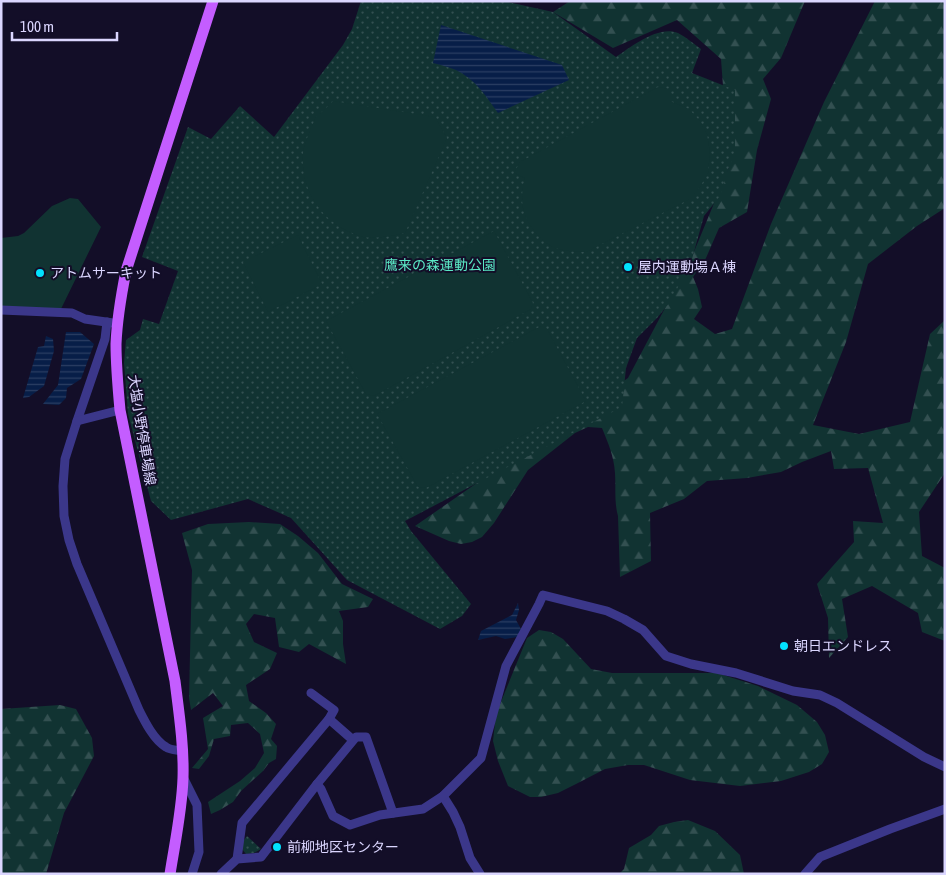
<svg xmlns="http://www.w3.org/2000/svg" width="946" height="875" viewBox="0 0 946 875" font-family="'Asap Condensed','Noto Sans JP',sans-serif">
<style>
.forest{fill:url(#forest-firs)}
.park{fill:url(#park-dots)}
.garden{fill:#113332}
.water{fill:url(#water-rules)}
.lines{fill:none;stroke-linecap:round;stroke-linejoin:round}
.minor{stroke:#3b378a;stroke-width:9}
.major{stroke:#c45dff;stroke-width:11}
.poi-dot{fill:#02e2ff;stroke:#130e28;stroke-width:2}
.labels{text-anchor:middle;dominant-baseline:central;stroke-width:4;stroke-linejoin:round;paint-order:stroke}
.park-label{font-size:14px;fill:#5ae7c5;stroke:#130e28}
.poi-label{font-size:14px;fill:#dbd6ff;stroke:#130e28;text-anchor:start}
.street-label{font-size:14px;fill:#dbd6ff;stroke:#130e28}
</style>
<defs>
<pattern id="forest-firs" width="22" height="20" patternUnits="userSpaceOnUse" patternTransform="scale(1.25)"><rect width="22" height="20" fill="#113332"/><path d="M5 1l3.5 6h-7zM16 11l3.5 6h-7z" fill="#335051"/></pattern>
<pattern id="park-dots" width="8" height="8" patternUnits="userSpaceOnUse" patternTransform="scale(1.25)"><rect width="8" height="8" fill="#113332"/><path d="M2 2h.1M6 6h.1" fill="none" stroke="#335051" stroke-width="1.8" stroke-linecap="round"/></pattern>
<pattern id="water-rules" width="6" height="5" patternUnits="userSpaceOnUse" patternTransform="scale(1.25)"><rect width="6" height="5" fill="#071e48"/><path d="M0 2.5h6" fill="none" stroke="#2b3e63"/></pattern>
</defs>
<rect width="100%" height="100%" fill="#130e28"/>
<g class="forest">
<path d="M570,1H805L781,58L763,79L771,99L757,150L747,212L719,228L706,258L693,277L698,289L702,307L694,319L715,334L732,329L771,224L824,102L875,1H945V208L917,226L868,264L846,342L813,425L859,434L910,422L930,334L945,320V473L919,512L922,556L945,568V641L922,632L918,613L872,586L842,599L848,637L829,658L828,618L817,584L854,542L853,521L883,523L868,468L834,469L831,451L802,462L781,472L747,478L707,481L684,499L650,513L651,561L620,577L618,516C614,502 616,487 615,473C614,456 608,443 602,428L588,427L575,433L528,470L494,523L482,537L472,542L461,544L449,541L415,526L628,378L691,259L729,167L721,59L677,20L613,48L553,12Z"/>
<polygon points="249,522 280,524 298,536 318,553 342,584 373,599 368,607 339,611 343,621 343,644 346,664 309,644 299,652 279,647 275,618 254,614 246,624 254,642 277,653 270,669 246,685 249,701 266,713 276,724 271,739 277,746 276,759 269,763 263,771 241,791 233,802 220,810 211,814 208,802 240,781 255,768 264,753 260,734 248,723 231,725 230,736 214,739 209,756 199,769 192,768 208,749 203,718 223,706 213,693 191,710 189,698 192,570 182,533 208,524"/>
<polygon points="539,630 551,632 563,639 591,669 612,673 717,673 758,686 797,705 817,722 825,735 829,752 822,764 809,772 781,781 740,786 690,780 644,765 628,765 605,769 576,784 558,793 541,797 530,797 508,786 498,761 493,741 496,714 527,638"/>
<polygon points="60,705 76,709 92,738 94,756 64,813 46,874 1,874 1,709"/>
<polygon points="688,820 715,831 740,855 744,874 619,874 624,869 629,848 651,835 659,826 674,822"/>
</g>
<g class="park">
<path d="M361,1H504L553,12L616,57C631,47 658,25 678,33C686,37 694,44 701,49L692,73L735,90V154L729,167L720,196L704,216L692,259L671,301L657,318L637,338L626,368L622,407L405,521L411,531L471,604L462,616L440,629L347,580L291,518L248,499L171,520L151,501L128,414L124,363L126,340L140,330L143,319L159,324L178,271L142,257L188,127L211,139L240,106L274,137L343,45L352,29Z"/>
<polygon points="247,836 261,849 254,853 246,854 242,849 244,840"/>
</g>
<g class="garden">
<path d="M658,87L670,89V101L689,109L699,120L707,134L710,152L708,173L700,187L688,200L586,252C576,252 565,251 555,248C548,245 541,239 536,233C522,216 519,200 525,178L514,173L520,162Z"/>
<path d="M333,101L435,117L447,138L405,233C391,236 377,239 363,237C359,236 355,234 352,233C320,220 300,188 303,153C304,145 308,136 311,128C313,125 314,120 316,117C321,112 328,107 333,101Z"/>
<polygon points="70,198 78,199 101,227 60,311 1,308 1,238 18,236 24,233 52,206"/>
<polygon points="494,231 533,303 531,309 374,396 366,394 326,321"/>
<polygon points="298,235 322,284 268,312 243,262"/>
<polygon points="541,326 547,329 586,401 426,488 418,487 377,414"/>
</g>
<g class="water">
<path d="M441,25L562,65L569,80L498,113C486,96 475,79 456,70C449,67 441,65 433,63Z"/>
<polygon points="66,332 80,332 94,344 81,379 67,388 66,398 59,405 43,404 58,385"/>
<polygon points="46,336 53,339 54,351 44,386 29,397 23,398 38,347 44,346"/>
<polygon points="518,603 519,610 516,620 521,629 518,637 505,639 496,636 478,640 481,631 512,615"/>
</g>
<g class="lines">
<g class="minor">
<polyline points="1,310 72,313 85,319 113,323"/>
<path d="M107,322L105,339L77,421L65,459L63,486L64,516L69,540L77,564L139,710C145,722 154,740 166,747C170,750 176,750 182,751"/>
<polyline points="77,421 120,410"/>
<polyline points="329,719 353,740"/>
<polyline points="183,777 197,805 199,852 192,874"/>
<polyline points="317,784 356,737 366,737 393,813"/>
<polyline points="443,796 453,812 460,827 470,858 480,874"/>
<polyline points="237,859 242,823 329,719 334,710 311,693"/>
<polyline points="221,874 237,859 261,857 317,784 321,789 333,816 350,825 380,815 423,809 443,796 481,758 506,666 539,604 543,595 607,611 624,619 643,630 666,656 691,664 736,673 793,691 820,695 837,703 924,757 945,767"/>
<polyline points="805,874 820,857 890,829 945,809"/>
</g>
<path class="major" d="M170,874C175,842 182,810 183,778C184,746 179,713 175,681L120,410C118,388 116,366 116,344C117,320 121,296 126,271L213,1"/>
</g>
<g class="poi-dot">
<circle cx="628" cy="267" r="5"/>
<circle cx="40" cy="273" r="5"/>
<circle cx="784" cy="646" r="5"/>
<circle cx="277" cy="847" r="5"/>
</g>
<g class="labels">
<g class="park-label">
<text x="440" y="265">鷹来の森運動公園</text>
</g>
<g class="poi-label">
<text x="638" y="267">屋内運動場Ａ棟</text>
<text x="50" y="273">アトムサーキット</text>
<text x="794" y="646">朝日エンドレス</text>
<text x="287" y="847">前柳地区センター</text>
</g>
<g class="street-label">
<text transform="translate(142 430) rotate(81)">大塩小野停車場線</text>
</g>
</g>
<rect width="946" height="875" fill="none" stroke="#dbd6ff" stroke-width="5"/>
<path d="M12 32v8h105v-8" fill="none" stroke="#dbd6ff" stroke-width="2.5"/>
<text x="20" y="32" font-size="15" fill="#dbd6ff" stroke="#130e28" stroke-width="4" paint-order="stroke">100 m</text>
</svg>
